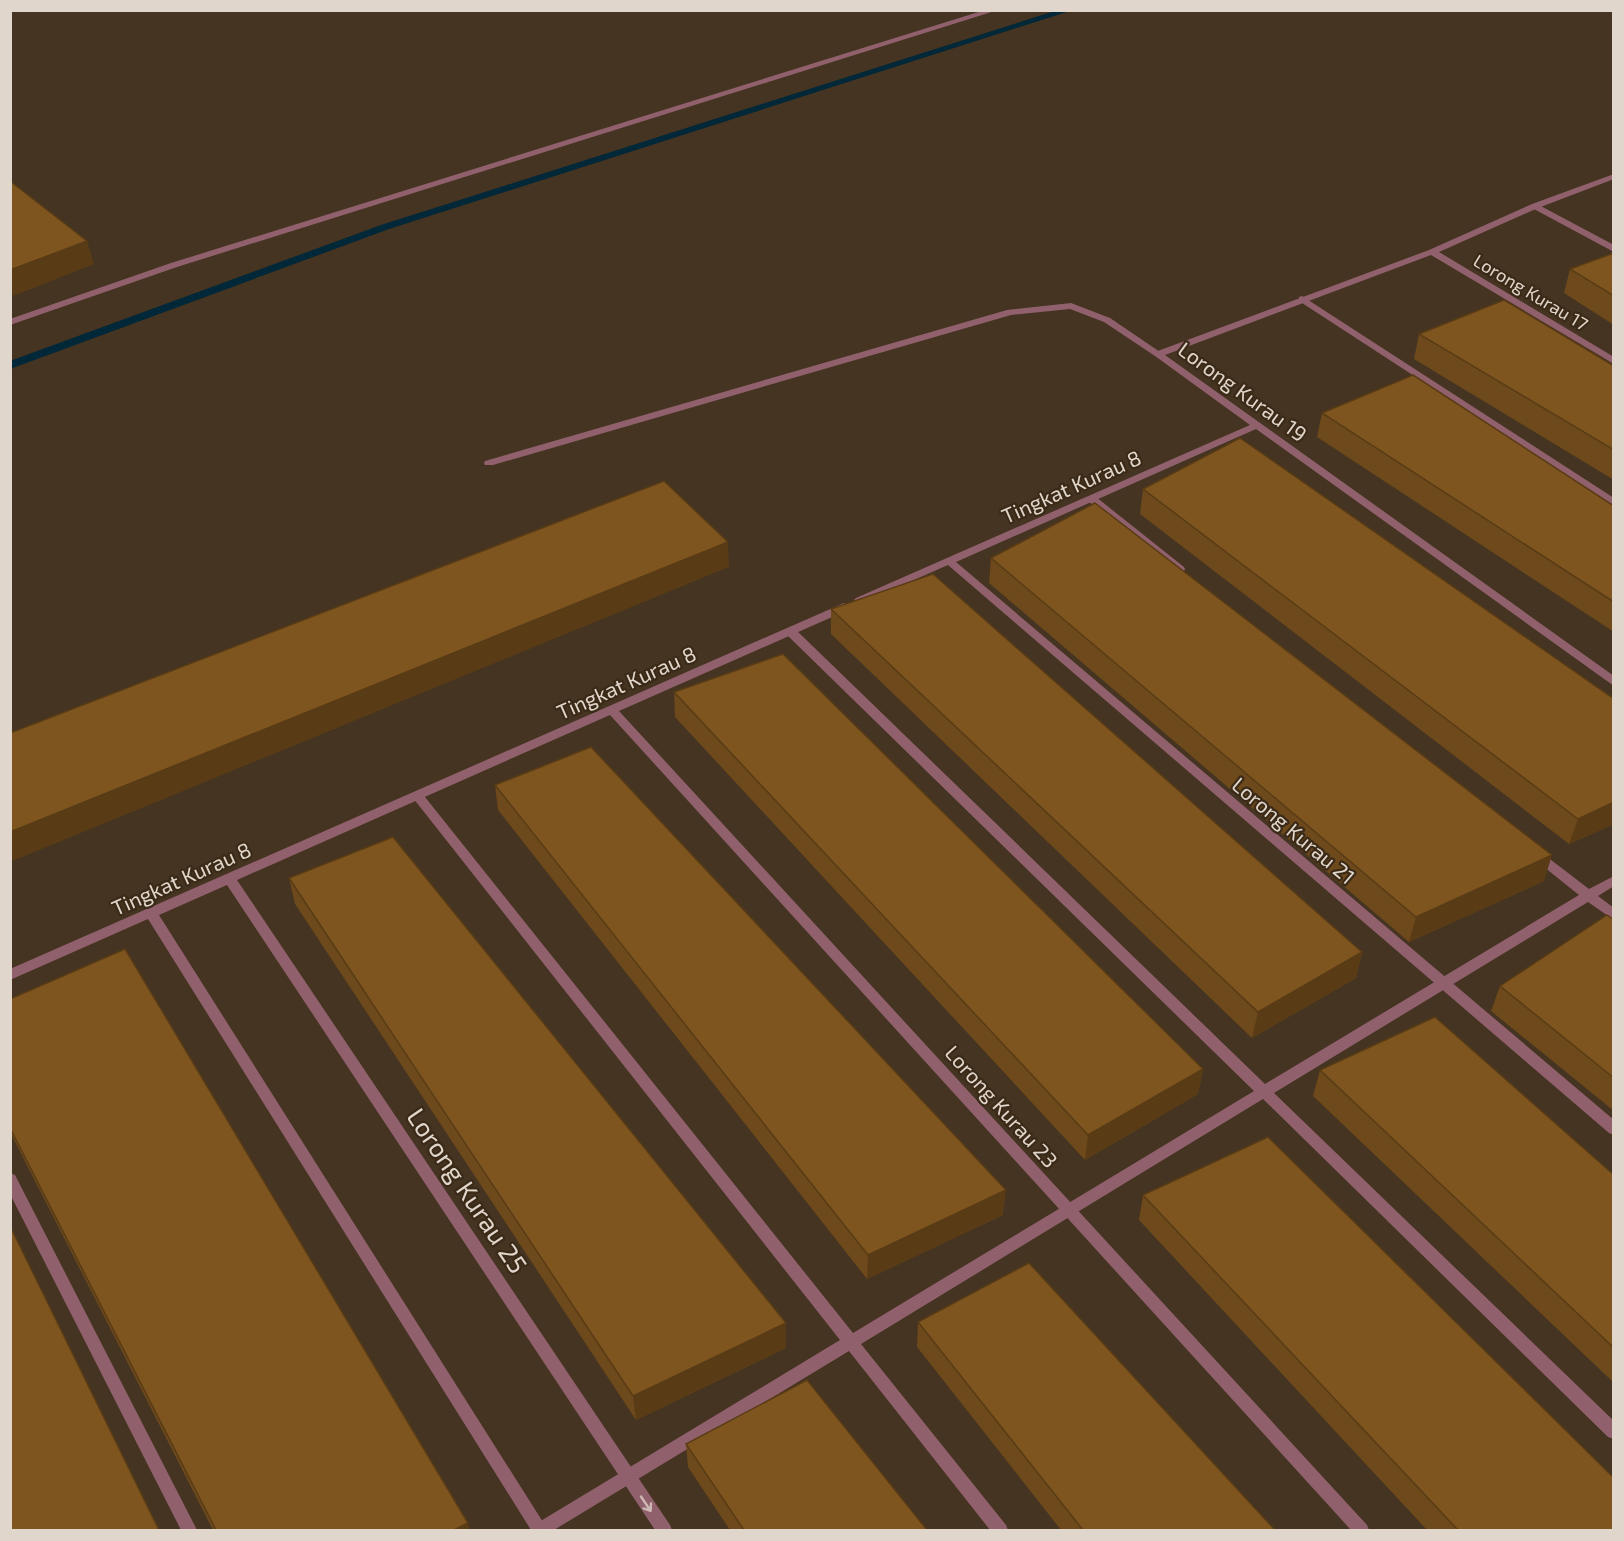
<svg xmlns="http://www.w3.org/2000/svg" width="1624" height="1541" viewBox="0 0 1624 1541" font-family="'Exo 2',sans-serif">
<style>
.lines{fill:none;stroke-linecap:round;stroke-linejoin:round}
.stream{fill:#002839;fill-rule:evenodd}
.lane{fill:#91606d;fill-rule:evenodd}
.street{fill:#91606d;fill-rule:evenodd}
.wall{fill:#6d491b}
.shaded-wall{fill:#593c16}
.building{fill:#7f551f;stroke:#593c16;stroke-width:1.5}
.oneway{stroke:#cdb8b4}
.labels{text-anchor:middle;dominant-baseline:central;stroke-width:4.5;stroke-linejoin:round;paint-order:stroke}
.far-street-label{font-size:18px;fill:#e1d6cb;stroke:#3a2a17}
.street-label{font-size:21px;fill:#e1d6cb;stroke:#3a2a17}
.near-street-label{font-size:26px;fill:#e1d6cb;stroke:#3a2a17}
</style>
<rect width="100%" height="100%" fill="#443421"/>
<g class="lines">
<polygon class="stream" points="1058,10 1073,10 389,229 10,369 10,361 381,225"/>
<g class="lane">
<polygon points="1535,203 1614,245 1614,252 1532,208 1531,206"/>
<polygon points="1302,296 1614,498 1614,506 1299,301 1299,297"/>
<polygon points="1071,303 1110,318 1163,354 1161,356 1155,356 1104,322 1070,309 1011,315 493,465 485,465 484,463 485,461 1007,310"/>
<polygon points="1092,496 1096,497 1184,567 1185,569 1184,571 1176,571 1088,501 1087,499 1088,497"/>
<polygon points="790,627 794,628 1265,1084 1579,895 1534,859 1532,856 1534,853 1542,853 1589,889 1614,876 1614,886 1598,896 1614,908 1614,920 1588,902 1274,1093 1614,1421 1614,1439 1608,1437 1263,1099 861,1344 1006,1525 1008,1530 990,1530 849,1351 554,1530 532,1530 534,1525 840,1340 413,798 411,795 413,792 421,792 853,1333 1254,1091 786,634 784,631"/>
<polygon points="10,1173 15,1175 197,1530 181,1530 10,1194"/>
</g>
<g class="street">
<polygon points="985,10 998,10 177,267 10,325 10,319 171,263"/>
<polygon points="1614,174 1614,179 1538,208 1439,252 1614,357 1614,364 1431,255 1165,355 1614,676 1614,686 1256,429 956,562 1614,1120 1614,1135 1609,1133 948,565 864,602 856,602 854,600 856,598 1250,425 1155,356 1155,352 1429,250 1532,204"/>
<polygon points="844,603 850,607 848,610 619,711 1367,1525 1369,1530 1351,1530 610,715 237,880 670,1525 672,1530 655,1530 227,885 159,915 548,1530 531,1530 148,919 10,980 10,969"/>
</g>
</g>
<g class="wall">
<polygon points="1614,253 1614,325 1564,293 1570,269"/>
<polygon points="1419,334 1614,366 1614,480 1414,359"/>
<polygon points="1322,413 1614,506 1614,632 1317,437"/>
<polygon points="1143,489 1614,824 1569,844 1140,514"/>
<polygon points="991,558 1544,881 1409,942 989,583"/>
<polygon points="831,609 1362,952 1356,978 1252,1038 831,634"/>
<polygon points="674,692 1203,1069 1198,1094 1085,1160 675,717"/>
<polygon points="495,785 1003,1215 867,1279 498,810"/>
<polygon points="289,878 786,1348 636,1420 295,904"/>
<polygon points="1614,920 1614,1111 1491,1011 1500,986"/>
<polygon points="10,999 468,1523 469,1530 213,1530 10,1132"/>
<polygon points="1320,1070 1614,1175 1614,1383 1313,1096"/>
<polygon points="1143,1195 1614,1530 1427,1530 1139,1220"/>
<polygon points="918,1322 1275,1530 1061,1530 917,1347"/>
<polygon points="686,1444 927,1530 730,1530 688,1467"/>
</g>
<g class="shaded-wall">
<polygon points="87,241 94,264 13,296 10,287 10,270"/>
<polygon points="728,542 729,567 10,862 10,832"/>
<polygon points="1614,802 1614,824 1569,844 1578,819"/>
<polygon points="1552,855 1544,881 1409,942 1416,917"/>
<polygon points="1362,952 1356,978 1252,1038 1258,1012"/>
<polygon points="1203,1069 1198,1094 1085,1160 1088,1135"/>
<polygon points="1006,1190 1003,1215 867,1279 868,1255"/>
<polygon points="786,1323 786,1348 636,1420 633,1396"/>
<polygon points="468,1523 469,1530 454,1530"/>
</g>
<g class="building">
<polygon points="10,181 87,241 10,270"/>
<polygon points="1614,253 1614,296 1570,269"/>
<polygon points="1504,300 1614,366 1614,450 1419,334"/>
<polygon points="1413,375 1614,506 1614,602 1322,413"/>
<polygon points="1240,438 1614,699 1614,802 1578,819 1143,489"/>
<polygon points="664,481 728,542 10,832 10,733"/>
<polygon points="1095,503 1552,855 1416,917 991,558"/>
<polygon points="933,574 1362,952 1258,1012 831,609"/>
<polygon points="783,654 1203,1069 1088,1135 674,692"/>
<polygon points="591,747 1006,1190 868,1255 495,785"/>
<polygon points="393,837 786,1323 633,1396 289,878"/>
<polygon points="1607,915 1614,920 1614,1078 1500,986"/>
<polygon points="125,949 468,1523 454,1530 216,1530 10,1128 10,999"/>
<polygon points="1435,1017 1614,1175 1614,1348 1320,1070"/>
<polygon points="1268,1137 1614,1478 1614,1530 1458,1530 1143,1195"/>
<polygon points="10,1226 159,1530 10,1530"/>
<polygon points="1029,1263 1275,1530 1083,1530 918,1322"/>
<polygon points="807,1380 927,1530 744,1530 686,1444"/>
</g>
<defs><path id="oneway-shaft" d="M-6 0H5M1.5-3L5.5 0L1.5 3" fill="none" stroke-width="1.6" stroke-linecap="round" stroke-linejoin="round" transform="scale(1.5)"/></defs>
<use class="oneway" href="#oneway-shaft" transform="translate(646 1504) rotate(56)"/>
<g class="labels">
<g class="far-street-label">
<text transform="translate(1531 292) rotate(31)">Lorong Kurau 17</text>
</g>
<g class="street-label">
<text transform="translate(1243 391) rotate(36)">Lorong Kurau 19</text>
<text transform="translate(1071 486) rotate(-24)">Tingkat Kurau 8</text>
<text transform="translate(626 682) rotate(-24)">Tingkat Kurau 8</text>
<text transform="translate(1294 830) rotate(40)">Lorong Kurau 21</text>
<text transform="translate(181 878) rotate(-24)">Tingkat Kurau 8</text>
<text transform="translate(1002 1106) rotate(48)">Lorong Kurau 23</text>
</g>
<g class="near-street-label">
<text transform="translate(468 1190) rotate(56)">Lorong Kurau 25</text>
</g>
</g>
<rect width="1624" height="1541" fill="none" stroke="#e1d6cb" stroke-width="24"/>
</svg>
